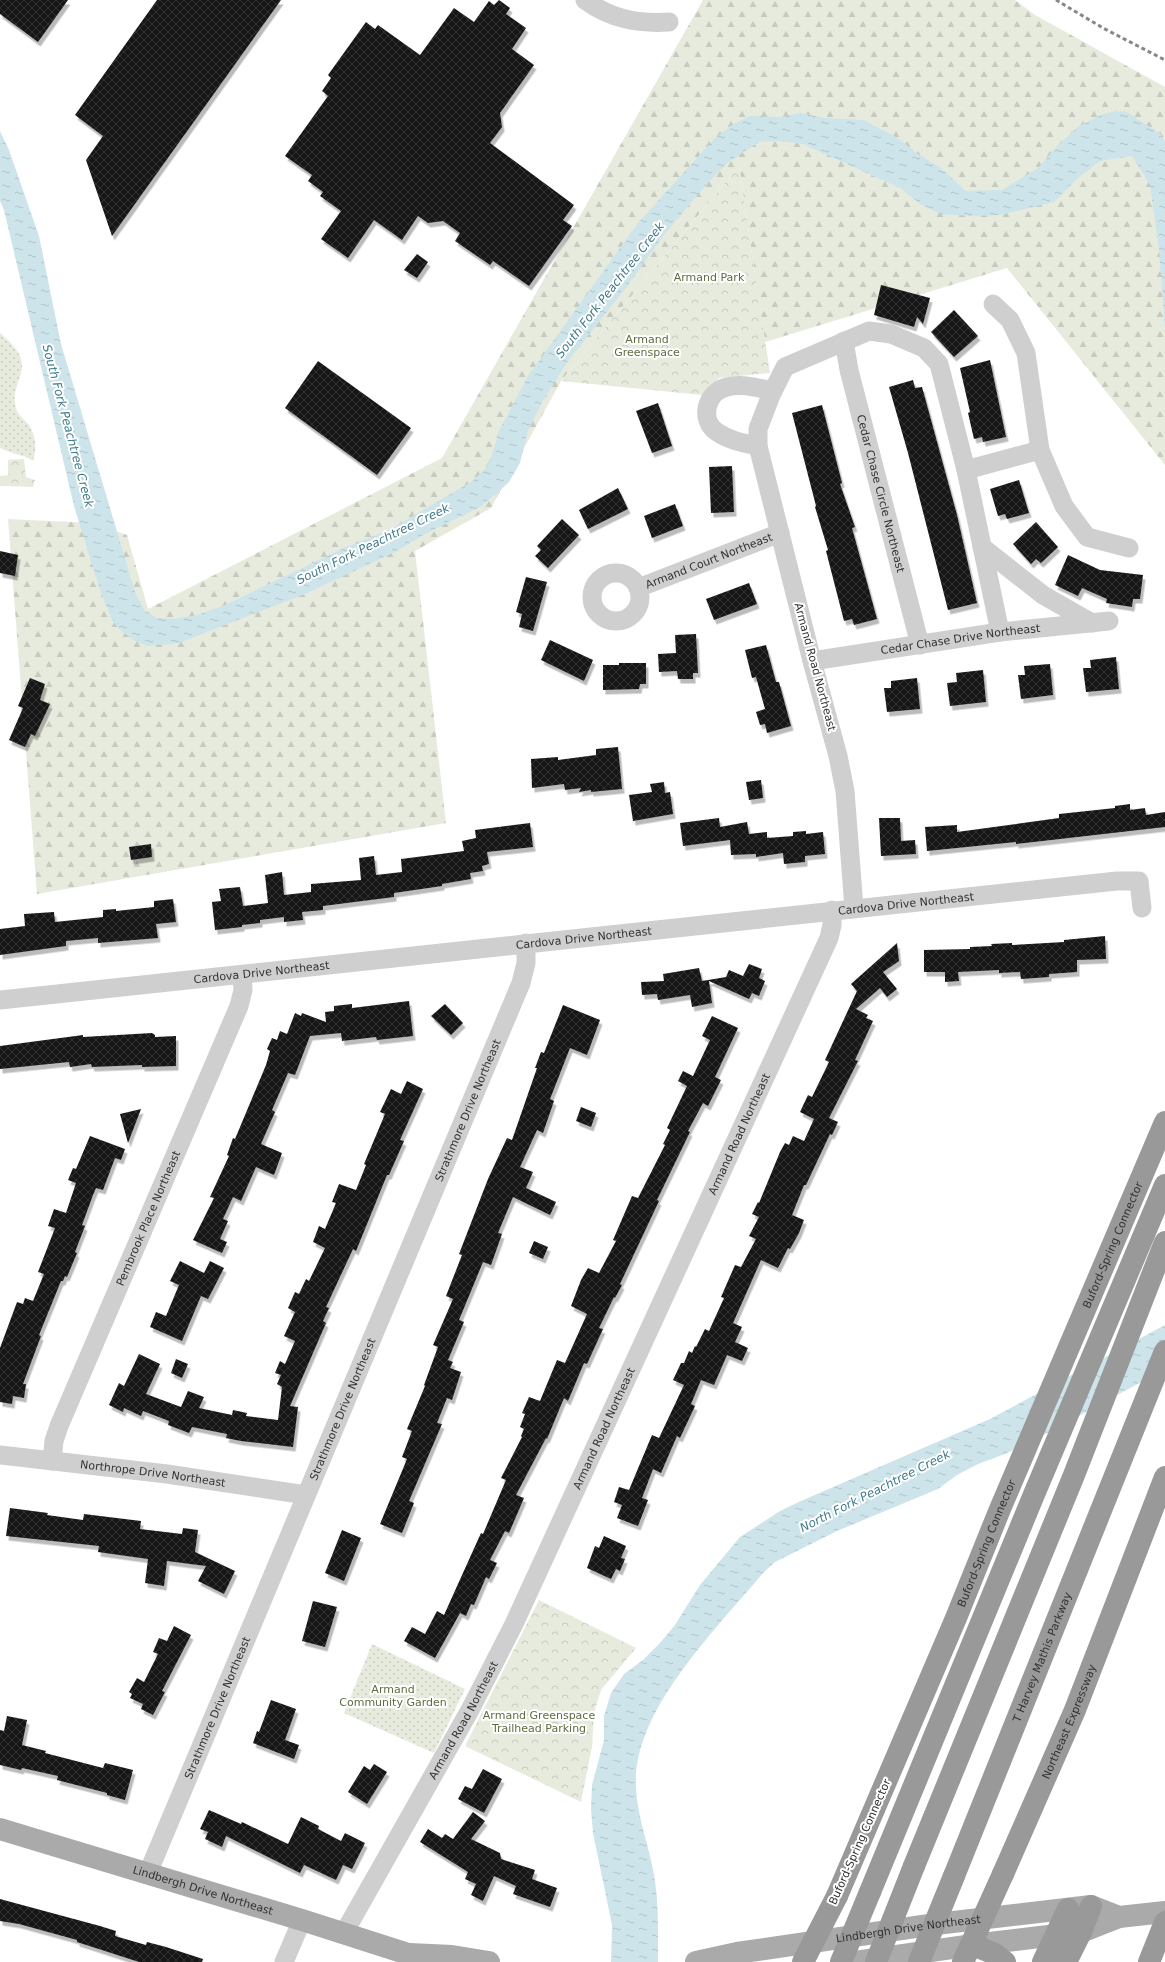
<svg xmlns="http://www.w3.org/2000/svg" width="1165" height="1962" viewBox="0 0 1165 1962" font-family="'DejaVu Sans',sans-serif">
<style>
.grass{fill:url(#grass-dots)}
.forest{fill:url(#forest-firs)}
.park{fill:url(#park-crowns)}
.water{fill:url(#water-ripples)}
.building{fill:url(#building-cross-hatch);filter:url(#shadow)}
.lines{fill:none;stroke-linecap:round;stroke-linejoin:round}
.minor{stroke:#cfcfcf;stroke-width:19}
.major{stroke:#aaa;stroke-width:22}
.highway{stroke:#999;stroke-width:22}
.rail{stroke:#878787;stroke-width:3;stroke-dasharray:4 3;stroke-linecap:butt}
.highway-bridge{stroke:#999;stroke-width:22}
.labels{text-anchor:middle;dominant-baseline:central;stroke-width:4;stroke-linejoin:round;paint-order:stroke}
.park-label{font-size:11px;fill:#5d6d40;stroke:#fff}
.street-label{font-size:11px;fill:#323232;stroke:#fff}
.water-label{font-size:12px;font-style:italic;fill:#407b8c;stroke:#fff}
</style>
<defs>
<pattern id="grass-dots" width="8" height="8" patternUnits="userSpaceOnUse"><rect width="8" height="8" fill="#e7ebde"/><path d="M2 2h.1M6 6h.1" fill="none" stroke="#c7cabf" stroke-width="1.8" stroke-linecap="round"/></pattern>
<pattern id="forest-firs" width="22" height="20" patternUnits="userSpaceOnUse"><rect width="22" height="20" fill="#e7ebde"/><path d="M5 1l3.5 6h-7zM16 11l3.5 6h-7z" fill="#c7cabf"/></pattern>
<pattern id="park-crowns" width="20" height="18" patternUnits="userSpaceOnUse"><rect width="20" height="18" fill="#e7ebde"/><path d="M2 6a3 3 0 1 1 6 0M12 15a3 3 0 1 1 6 0" fill="none" stroke="#c7cabf"/></pattern>
<pattern id="water-ripples" width="26" height="14" patternUnits="userSpaceOnUse"><rect width="26" height="14" fill="#cce4ea"/><path d="M2 4q2-2 4 0t4 0M15 11q2-2 4 0t4 0" fill="none" stroke="#b0c4c9"/></pattern>
<pattern id="building-cross-hatch" width="8" height="8" patternUnits="userSpaceOnUse"><rect width="8" height="8" fill="#191919"/><path d="M0 0l8 8M0 8l8-8" fill="none" stroke="#323232"/></pattern>
<filter id="shadow"><feDropShadow dx="2.5" dy="4.5" stdDeviation="0" flood-color="#0004"/></filter>
</defs>
<rect width="100%" height="100%" fill="#fff"/>
<g class="grass">
<path d="M0,333C9,341 22,352 22,365C22,379 11,391 16,408C18,416 25,420 29,425C36,436 37,450 33,461C23,454 11,454 0,448Z"/>
<polygon points="372,1644 465,1689 434,1753 344,1713"/>
</g>
<polygon class="forest" points="703,0 1015,0 1035,15 1165,87 1165,465 1007,268 765,342 739,166 561,381 491,508 415,551 446,823 37,894 8,519 93,523 127,535 148,609 442,458"/>
<g class="park">
<polygon points="739,166 770,373 719,378 702,395 561,381"/>
<polygon points="24,459 26,477 35,480 33,487 0,486 0,476 8,475 8,460"/>
<polygon points="539,1600 636,1648 601,1690 594,1713 592,1747 581,1802 465,1746"/>
</g>
<g class="water">
<polygon points="1125,111 1161,134 1165,142 1165,329 1159,249 1150,185 1132,156 1100,161 1077,179 1054,202 1000,215 971,216 940,214 920,204 902,189 803,144 778,141 759,142 726,164 705,186 664,235 625,289 568,361 541,404 528,431 520,463 509,482 497,493 480,507 425,534 395,552 305,594 179,643 148,646 133,640 118,628 111,618 99,587 74,506 4,210 0,201 0,131 9,150 39,236 61,344 136,595 146,612 157,618 174,619 197,615 225,605 344,548 391,529 471,482 486,468 492,455 499,431 528,376 638,223 714,139 732,125 749,116 781,117 801,113 825,118 864,120 896,137 918,154 941,168 966,191 1002,190 1038,168 1057,146 1079,126 1105,113"/>
<path d="M1165,1325V1369L1038,1438L1005,1454L978,1464L957,1475L938,1489L837,1531L775,1562L763,1573C719,1626 634,1709 636,1783C636,1815 649,1844 654,1875C659,1903 658,1933 658,1962H611L612,1925L593,1833L591,1809L592,1785L604,1740V1716L611,1693L624,1674L643,1660L660,1643L675,1625L700,1585L740,1537L780,1511L801,1501L990,1419Z"/>
</g>
<g class="building">
<polygon points="0,0 68,0 38,42 0,14"/>
<polygon points="157,0 281,0 112,236 86,160 103,136 75,115"/>
<polygon points="499,0 510,8 506,14 526,28 512,49 534,65 500,113 502,127 490,143 574,205 563,220 572,226 529,286 493,261 490,265 455,241 460,233 443,221 428,223 418,216 402,240 374,220 348,258 321,239 341,211 320,196 323,192 308,181 312,175 285,156 328,96 322,91 331,78 328,75 366,22 375,29 378,25 420,55 454,8 474,22 489,1 494,5"/>
<polygon points="417,254 428,262 417,278 404,270"/>
<polygon points="881,285 930,298 923,324 917,317 914,327 874,315"/>
<polygon points="954,310 978,336 954,357 931,332"/>
<polygon points="990,360 1006,437 983,442 982,437 974,439 968,413 970,412 960,368"/>
<polygon points="318,361 411,428 377,475 285,408"/>
<polygon points="913,380 915,388 922,387 957,515 977,603 948,610 908,453 889,387"/>
<polygon points="658,403 672,446 652,453 636,411"/>
<polygon points="822,405 842,483 840,484 855,527 852,528 877,619 854,625 852,619 844,621 826,551 828,550 815,507 816,506 792,413"/>
<polygon points="732,466 734,512 711,513 709,467"/>
<polygon points="1019,480 1029,513 1007,519 1005,514 998,516 990,489"/>
<polygon points="618,488 628,509 588,529 579,510"/>
<polygon points="675,504 683,526 652,538 644,516"/>
<polygon points="562,519 579,535 548,568 535,556 541,550 537,546"/>
<polygon points="1036,522 1058,547 1041,563 1036,559 1031,564 1013,544"/>
<polygon points="0,551 18,555 15,576 0,573"/>
<polygon points="1068,555 1100,570 1143,575 1140,599 1133,599 1132,607 1106,603 1107,599 1082,588 1078,596 1055,585"/>
<polygon points="526,577 547,582 533,631 519,627 522,614 516,612"/>
<polygon points="749,583 757,604 714,620 706,599"/>
<polygon points="696,634 698,673 693,673 693,679 678,679 677,671 659,672 658,654 676,653 675,635"/>
<polygon points="550,640 593,660 584,681 541,660"/>
<polygon points="766,645 776,682 779,682 791,726 767,733 765,724 760,725 756,712 765,709 756,677 752,678 745,650"/>
<polygon points="1116,657 1119,689 1086,692 1083,668 1091,668 1090,660"/>
<polygon points="619,663 646,663 646,684 640,684 639,689 603,690 603,665 619,665"/>
<polygon points="1050,664 1053,695 1021,699 1018,675 1025,675 1024,666"/>
<polygon points="983,670 986,702 950,706 947,683 957,682 956,673"/>
<polygon points="30,678 45,684 40,700 50,704 35,736 31,734 25,747 9,740 23,708 18,706"/>
<polygon points="917,678 920,709 887,712 884,688 891,688 891,681"/>
<polygon points="618,747 622,789 591,792 591,790 579,792 581,788 565,790 564,784 532,788 531,759 558,757 558,760 596,755 596,749"/>
<polygon points="761,780 763,798 749,800 746,782"/>
<polygon points="664,782 665,793 670,792 673,814 633,821 629,795 652,792 650,784"/>
<polygon points="1130,804 1130,810 1145,808 1146,815 1165,812 1165,827 1016,844 1016,842 927,851 925,827 957,825 957,832 1059,818 1059,814 1115,808 1115,806"/>
<polygon points="719,818 720,827 747,822 749,834 767,832 767,838 793,836 793,832 806,831 806,834 823,832 825,854 805,856 805,862 784,864 783,853 756,857 756,854 731,855 730,840 683,846 680,823"/>
<polygon points="879,818 900,818 901,841 915,840 916,854 881,856"/>
<polygon points="530,823 533,847 487,852 489,864 482,866 483,871 470,873 471,879 442,884 442,886 394,893 394,897 323,906 323,910 302,912 303,920 284,922 284,917 260,920 260,923 242,925 242,927 215,930 212,902 221,901 219,889 240,887 243,906 268,903 265,875 282,872 284,895 311,892 311,884 361,880 359,858 374,856 376,875 402,872 401,859 464,851 462,841 476,838 475,830"/>
<polygon points="151,844 152,857 131,860 129,847"/>
<polygon points="173,899 176,922 156,924 158,938 98,943 98,938 66,941 66,946 0,955 0,929 25,926 24,914 54,912 55,922 103,917 103,910 116,909 116,911 154,907 154,901"/>
<polygon points="1105,936 1106,959 1077,960 1077,972 1049,974 1049,977 1021,979 1020,972 999,973 999,970 958,972 959,981 945,982 945,972 924,972 924,950 970,949 970,947 992,946 991,944 1012,943 1012,945 1064,942 1064,940"/>
<polygon points="897,943 899,961 883,972 897,989 887,997 880,988 856,1009 868,1015 866,1018 873,1021 855,1060 858,1061 829,1118 838,1122 832,1135 830,1134 806,1185 804,1185 792,1215 804,1220 799,1233 790,1249 788,1248 778,1268 761,1260 733,1323 742,1327 735,1342 748,1348 742,1361 727,1355 714,1385 701,1380 691,1404 695,1406 680,1438 677,1436 661,1473 653,1469 642,1498 648,1500 638,1526 617,1518 622,1505 614,1502 619,1487 629,1490 652,1435 659,1438 684,1385 673,1380 681,1363 684,1363 689,1351 692,1353 695,1346 696,1347 705,1329 709,1331 724,1298 721,1297 735,1265 741,1267 756,1239 749,1236 759,1217 752,1214 758,1202 759,1203 780,1152 785,1143 789,1145 793,1136 804,1141 814,1119 800,1112 808,1095 812,1097 829,1062 825,1060 857,991 851,984"/>
<polygon points="749,964 762,969 759,978 765,981 759,996 752,993 749,999 709,981 712,1003 692,1007 690,995 658,1000 657,994 642,995 641,982 664,981 663,974 699,968 702,981 726,977 729,970 743,976"/>
<polygon points="409,1001 413,1036 377,1040 376,1037 342,1041 341,1033 310,1036 295,1075 288,1073 272,1110 275,1112 261,1144 282,1153 274,1175 256,1167 241,1201 233,1197 223,1219 228,1221 220,1239 227,1242 222,1253 193,1240 214,1198 210,1197 229,1156 227,1155 233,1138 235,1139 266,1065 270,1051 267,1049 272,1038 277,1040 280,1031 287,1034 295,1013 301,1016 302,1013 326,1022 325,1012 334,1011 334,1006 352,1004 352,1008"/>
<polygon points="445,1004 463,1023 451,1035 431,1016"/>
<polygon points="563,1005 600,1020 587,1055 570,1048 550,1099 554,1101 543,1133 537,1130 520,1167 533,1172 526,1188 556,1202 550,1215 513,1197 498,1233 502,1234 491,1265 483,1262 459,1320 464,1322 448,1360 453,1362 450,1368 461,1372 452,1400 447,1398 437,1423 442,1424 409,1501 414,1503 402,1533 380,1524 407,1459 402,1457 412,1431 407,1429 425,1386 424,1385 438,1347 433,1345 453,1299 446,1296 462,1255 459,1254 488,1179 507,1138 512,1140 537,1068 535,1068 541,1052 544,1053"/>
<polygon points="712,1016 738,1028 715,1077 721,1080 708,1106 703,1103 688,1131 690,1132 657,1200 659,1201 620,1284 622,1285 615,1298 614,1297 599,1328 603,1329 587,1364 584,1363 568,1401 564,1398 547,1439 546,1438 516,1495 524,1498 509,1533 505,1531 490,1560 497,1563 489,1579 486,1577 474,1605 471,1604 466,1616 460,1613 435,1658 404,1641 412,1627 425,1634 437,1611 444,1615 481,1533 483,1534 506,1480 501,1478 522,1437 521,1436 524,1429 520,1427 525,1414 522,1413 529,1397 540,1401 557,1360 565,1363 587,1314 571,1306 581,1280 588,1268 599,1273 616,1241 613,1240 632,1196 638,1198 665,1145 663,1144 670,1130 667,1128 687,1086 678,1081 683,1071 693,1076 710,1040 702,1036"/>
<polygon points="152,1033 155,1035 155,1037 176,1036 176,1066 142,1067 142,1065 92,1067 91,1064 70,1067 69,1062 0,1069 0,1046 83,1035 83,1037"/>
<polygon points="407,1081 423,1089 400,1140 404,1141 389,1175 387,1175 356,1251 353,1249 326,1307 329,1308 323,1321 326,1323 290,1406 298,1407 293,1447 241,1441 226,1438 227,1434 192,1427 189,1433 168,1425 169,1421 143,1411 141,1416 124,1408 123,1412 109,1405 119,1383 124,1386 139,1354 160,1364 146,1394 181,1407 188,1391 204,1397 199,1408 232,1415 233,1410 247,1413 246,1416 278,1420 282,1387 277,1384 281,1375 275,1373 280,1361 285,1364 295,1341 284,1336 295,1312 288,1308 295,1292 299,1294 306,1279 309,1281 325,1248 313,1242 319,1226 325,1229 336,1203 332,1202 339,1184 356,1190 366,1165 364,1164 385,1114 380,1112 391,1089 401,1094"/>
<polygon points="581,1107 596,1113 591,1127 576,1121"/>
<polygon points="141,1109 128,1143 120,1114"/>
<polygon points="90,1136 125,1149 121,1160 115,1158 103,1190 96,1188 93,1195 82,1225 85,1226 75,1252 77,1253 67,1277 65,1276 63,1281 61,1281 39,1335 41,1336 23,1384 26,1384 24,1398 13,1396 12,1404 0,1402 0,1348 17,1302 23,1304 25,1298 33,1301 44,1274 38,1272 55,1228 48,1226 54,1209 66,1213 76,1183 68,1180 73,1168 76,1169"/>
<polygon points="534,1241 548,1247 543,1259 529,1253"/>
<polygon points="180,1261 204,1273 210,1261 224,1268 208,1299 201,1296 182,1341 150,1327 156,1312 166,1316 179,1285 170,1281"/>
<polygon points="176,1359 188,1364 182,1378 171,1373"/>
<polygon points="10,1508 48,1513 47,1515 83,1520 84,1514 141,1521 140,1529 182,1534 183,1528 198,1530 195,1552 235,1571 224,1594 198,1581 206,1566 167,1561 164,1586 145,1583 148,1559 98,1552 99,1546 6,1536"/>
<polygon points="342,1530 361,1538 344,1581 325,1573"/>
<polygon points="604,1536 626,1546 621,1558 625,1559 620,1571 616,1569 611,1579 587,1568 595,1546 599,1548"/>
<polygon points="313,1601 337,1607 325,1647 302,1641"/>
<polygon points="174,1626 191,1635 162,1691 165,1692 153,1715 141,1709 143,1704 130,1698 132,1694 129,1692 137,1678 144,1682 158,1654 153,1652 159,1638 167,1641"/>
<polygon points="271,1700 296,1709 285,1740 299,1745 294,1759 253,1743 257,1731 259,1732"/>
<polygon points="7,1716 27,1720 22,1745 46,1751 45,1753 103,1768 105,1763 133,1770 125,1800 107,1795 107,1793 57,1780 58,1776 22,1768 21,1770 0,1765 0,1730 4,1731"/>
<polygon points="374,1764 387,1772 367,1804 348,1792 364,1766 370,1770"/>
<polygon points="483,1769 502,1779 484,1813 458,1799 465,1786 472,1789"/>
<polygon points="209,1810 241,1824 242,1822 288,1844 301,1817 319,1826 318,1829 341,1841 345,1833 365,1843 352,1869 343,1865 336,1880 304,1865 300,1873 226,1836 222,1847 205,1839 208,1832 200,1829"/>
<polygon points="473,1812 485,1821 471,1839 500,1853 501,1859 535,1870 532,1879 557,1888 550,1907 513,1894 516,1886 494,1876 483,1901 471,1895 476,1884 465,1879 468,1872 420,1842 428,1829 442,1838 445,1834 453,1839"/>
<polygon points="0,1899 100,1926 116,1931 115,1936 146,1945 147,1942 166,1947 203,1959 202,1962 139,1962 77,1942 77,1940 19,1924 0,1921"/>
</g>
<g class="lines">
<g class="minor">
<path d="M585,0C611,19 638,24 669,22"/>
<polyline points="993,304 1010,320 1026,353 1040,450 1064,506 1087,537 1129,548"/>
<path id="s1" d="M844,341L849,370L920,645"/>
<path d="M758,446C744,443 730,441 717,432C699,420 706,392 727,387C742,383 758,388 773,391"/>
<polyline points="966,470 1040,450"/>
<polyline points="982,547 1043,595 1092,623"/>
<circle cx="616" cy="597" r="24"/>
<path id="s2" d="M638,588L780,533"/>
<path id="s3" d="M812,661L1000,632L1109,621"/>
<polyline points="854,908 845,791 838,756 812,661 758,446 758,429 771,395 785,367 869,331 891,334 924,348 939,364 966,470 1000,632"/>
<path id="s4" d="M0,1000L1117,881H1139L1142,908"/>
<path id="s5" d="M0,1455L167,1474L306,1495"/>
<path id="s6" d="M52,1461L54,1441L59,1426L239,1006L243,990L242,975"/>
<path id="s7" d="M148,1873L521,983L526,963V943"/>
<path id="s8" d="M344,1933L470,1710L514,1624L829,938L832,925V910"/>
<polyline points="284,1962 302,1920"/>
</g>
<g class="major">
<path id="s9" d="M0,1829L302,1920L405,1953L424,1962"/>
<polyline points="409,1954 452,1956 489,1962"/>
<path id="s10" d="M696,1962L737,1953L936,1924L1091,1906L1119,1917"/>
<polyline points="855,1962 973,1945 1081,1932 1119,1917 1165,1912"/>
</g>
<g class="highway">
<polyline points="914,1866 1074,1475 1165,1242"/>
<path id="s11" d="M1003,1874L1075,1710L1165,1477"/>
<path id="s12" d="M954,1876L1165,1351"/>
<polyline points="870,1892 1035,1492 1165,1185"/>
<path id="s13" d="M837,1896L956,1618L1000,1509L1165,1122"/>
<polyline points="973,1945 995,1954 1005,1962"/>
<polyline points="1043,1962 1068,1909"/>
<polyline points="1066,1962 1081,1932 1091,1906"/>
<polyline points="1149,1962 1165,1922"/>
</g>
<polyline class="rail" points="1056,0 1103,28 1165,60"/>
<g class="highway-bridge">
<polyline points="803,1962 837,1896"/>
<polyline points="841,1962 870,1892"/>
<polyline points="876,1962 914,1866"/>
<polyline points="919,1962 954,1876"/>
<polyline points="963,1962 1003,1874"/>
</g>
</g>
<g class="labels">
<g class="park-label">
<text x="709" y="277">Armand Park</text>
<text x="647" y="339">Armand<tspan x="647" dy="13">Greenspace</tspan></text>
<text x="393" y="1689">Armand<tspan x="393" dy="13">Community Garden</tspan></text>
<text x="539" y="1715">Armand Greenspace<tspan x="539" dy="13">Trailhead Parking</tspan></text>
</g>
<g class="street-label">
<text stroke="none"><textPath href="#s1" startOffset="157">Cedar Chase Circle Northeast</textPath></text>
<text stroke="none"><textPath href="#s2" startOffset="76">Armand Court Northeast</textPath></text>
<text stroke="none"><textPath href="#s3" startOffset="150">Cedar Chase Drive Northeast</textPath></text>
<text transform="translate(815 667) rotate(75)">Armand Road Northeast</text>
<text stroke="none"><textPath href="#s4" startOffset="911">Cardova Drive Northeast</textPath></text>
<text stroke="none"><textPath href="#s4" startOffset="587">Cardova Drive Northeast</textPath></text>
<text stroke="none"><textPath href="#s4" startOffset="263">Cardova Drive Northeast</textPath></text>
<text stroke="none"><textPath href="#s7" startOffset="827">Strathmore Drive Northeast</textPath></text>
<text stroke="none"><textPath href="#s8" startOffset="892">Armand Road Northeast</textPath></text>
<text stroke="none"><textPath href="#s6" startOffset="262">Pembrook Place Northeast</textPath></text>
<text stroke="none"><textPath href="#s13" startOffset="707">Buford-Spring Connector</textPath></text>
<text stroke="none"><textPath href="#s7" startOffset="503">Strathmore Drive Northeast</textPath></text>
<text stroke="none"><textPath href="#s8" startOffset="568">Armand Road Northeast</textPath></text>
<text stroke="none"><textPath href="#s5" startOffset="154">Northrope Drive Northeast</textPath></text>
<text stroke="none"><textPath href="#s13" startOffset="383">Buford-Spring Connector</textPath></text>
<text stroke="none"><textPath href="#s12" startOffset="236">T Harvey Mathis Parkway</textPath></text>
<text stroke="none"><textPath href="#s7" startOffset="179">Strathmore Drive Northeast</textPath></text>
<text stroke="none"><textPath href="#s8" startOffset="244">Armand Road Northeast</textPath></text>
<text stroke="none"><textPath href="#s11" startOffset="166">Northeast Expressway</textPath></text>
<text transform="translate(860 1842) rotate(-66)">Buford-Spring Connector</text>
<text stroke="none"><textPath href="#s9" startOffset="212">Lindbergh Drive Northeast</textPath></text>
<text stroke="none"><textPath href="#s10" startOffset="215">Lindbergh Drive Northeast</textPath></text>
</g>
<g class="water-label">
<text transform="translate(610 290) rotate(-52)">South Fork Peachtree Creek</text>
<text transform="translate(68 426) rotate(75)">South Fork Peachtree Creek</text>
<text transform="translate(373 544) rotate(-26)">South Fork Peachtree Creek</text>
<text transform="translate(875 1491) rotate(-27)">North Fork Peachtree Creek</text>
</g>
</g>
</svg>
